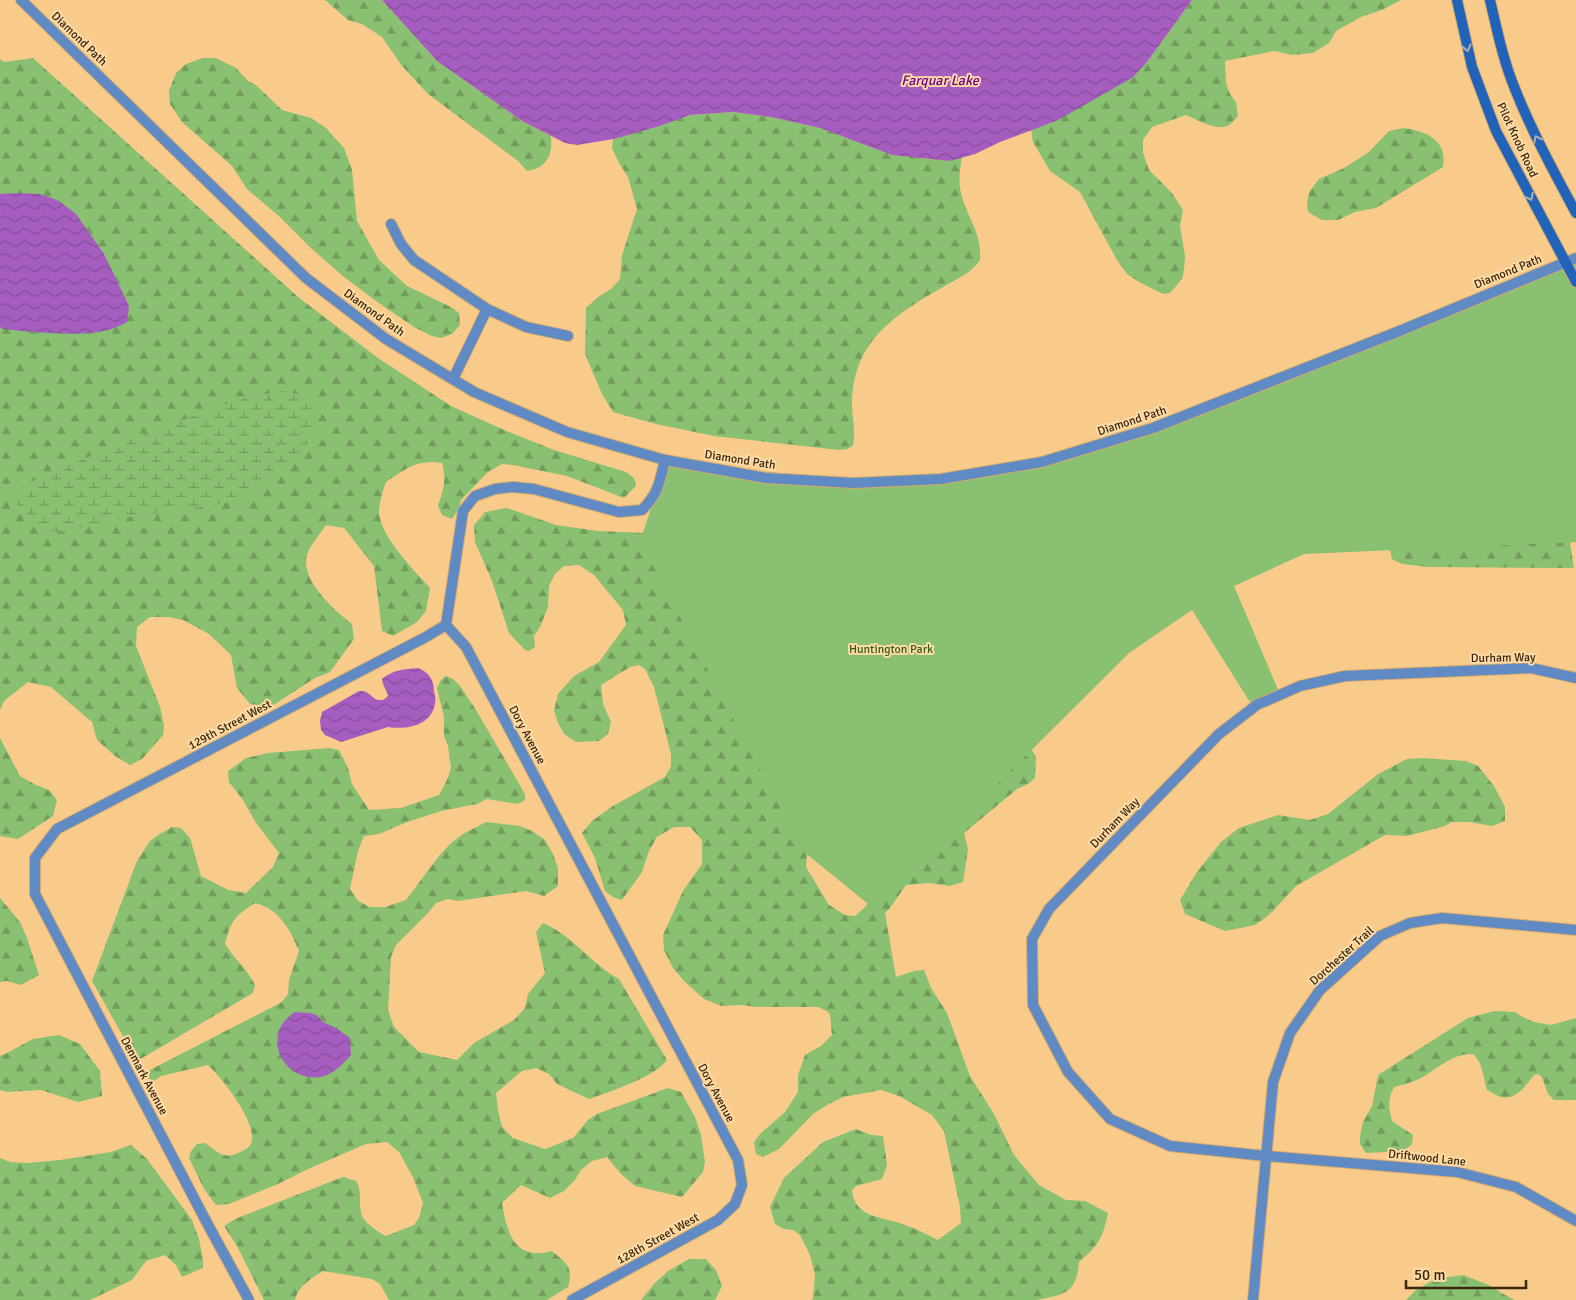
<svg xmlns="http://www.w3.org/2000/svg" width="1576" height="1300" viewBox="0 0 1576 1300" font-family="Signika,sans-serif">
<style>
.forest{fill:url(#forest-firs)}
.wetland{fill:url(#wetland-marsh)}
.park{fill:#89c071}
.water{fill:url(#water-waves)}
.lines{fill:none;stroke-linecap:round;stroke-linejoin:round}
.minor-casing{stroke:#d2aa71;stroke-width:12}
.tertiary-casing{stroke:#d2aa71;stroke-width:12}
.secondary-casing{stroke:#d2aa71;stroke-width:12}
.minor{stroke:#608ac4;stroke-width:10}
.tertiary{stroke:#608ac4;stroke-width:10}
.secondary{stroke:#2063b8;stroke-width:10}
.oneway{stroke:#b0b0ac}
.labels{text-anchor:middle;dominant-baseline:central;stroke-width:4;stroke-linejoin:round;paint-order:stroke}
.street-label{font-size:12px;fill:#39280d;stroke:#fedaa6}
.park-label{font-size:12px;fill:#326017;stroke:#fedaa6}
.water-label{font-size:14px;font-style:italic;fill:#6c0488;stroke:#fedaa6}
</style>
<defs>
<pattern id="forest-firs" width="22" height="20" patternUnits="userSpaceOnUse" patternTransform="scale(1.25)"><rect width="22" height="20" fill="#89c071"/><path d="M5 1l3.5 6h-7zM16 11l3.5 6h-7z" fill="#719c5b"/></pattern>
<pattern id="wetland-marsh" width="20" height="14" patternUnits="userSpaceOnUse" patternTransform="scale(1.25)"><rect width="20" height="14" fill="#89c071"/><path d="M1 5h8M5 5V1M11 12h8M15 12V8" fill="none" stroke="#719c5b"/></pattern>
<pattern id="water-waves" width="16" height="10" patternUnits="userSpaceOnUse" patternTransform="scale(1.25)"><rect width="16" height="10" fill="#a55dbf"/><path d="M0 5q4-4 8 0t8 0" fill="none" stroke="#874d9a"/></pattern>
</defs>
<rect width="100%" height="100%" fill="#f8cb8a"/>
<g class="forest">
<path d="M325,0H382L437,61L522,121L551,136C553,155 547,168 527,171L518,161L428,94L402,66L382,37L362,24L348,20Z"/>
<path d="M1192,0H1401L1382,10L1361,17L1336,31L1329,43L1313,53L1292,55L1274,51L1225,61L1226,83L1230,94L1236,102L1238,116C1236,118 1232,123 1229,125C1217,132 1198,120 1186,115L1152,127L1143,140V153L1149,170L1172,193L1183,210L1180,226L1185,256L1184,270L1182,279L1170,293L1163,294L1139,282L1127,274L1117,260L1080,192L1050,171L1033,142L1031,130L1056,121L1147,62Z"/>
<path d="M33,58L298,297L378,358L451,406L504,430L554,450L626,472L634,478L636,486L624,498L567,476L513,465L502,464L488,472L461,500L459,508L452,519L442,515L438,506C443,491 447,479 442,463C417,459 406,469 386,482C383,490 380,500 379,509C378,535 413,569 430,588L426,611L417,622L393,636L382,631L374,566L344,528L326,525C320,534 312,543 308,552C297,578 334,610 352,624L354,639L330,672L315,678L269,708L250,704L237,688L231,655L209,634L183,620L169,617H150L137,627L136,646L160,707L164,726L163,735L142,759L130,765L115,756L97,740L92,722L51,687L28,682L4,701L0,710V59L4,62Z"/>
<polygon points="203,58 216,58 236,68 248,81 256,85 282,110 311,118 326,128 344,148 352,170 357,221 379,260 407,286 451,307 459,313 460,325 452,334 441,338 432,336 414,327 376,301 344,277 312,249 280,217 247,189 232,166 182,122 170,104 169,91 176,73 186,64"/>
<path d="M733,112L771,117L820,128L892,155L950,161L962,157C960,169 958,181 961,193C967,218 982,232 980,260C972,273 956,279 943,287C908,307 867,331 856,374C853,383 852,395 852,404C852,418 856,431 853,446L847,449L839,450L714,436L656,424L613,412L602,394L585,354L586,308L597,298L612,288L620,279L622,255L637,209L628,177L619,163L612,148L613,139L660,126L690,115Z"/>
<path d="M1404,128C1427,131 1448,141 1443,167L1376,208L1355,212L1338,220H1322L1308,212L1307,204L1309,192L1319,179L1344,168L1369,152L1389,131Z"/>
<path d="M507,508L556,525L598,531L645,533L808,843L806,867L829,905L845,915L855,916L864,908L887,880L1029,747L1036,756L1035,778L1028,784L1017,789L964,833L968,849L963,882L950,886L929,883L906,885L890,908L885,913L896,977L914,971L924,970L931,988L947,1013L970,1076L994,1114L1014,1155L1039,1185L1066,1200L1085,1201L1108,1213C1103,1238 1098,1246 1079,1262C1076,1294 1065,1294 1037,1300H811L813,1299L815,1275L810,1255L800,1235L793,1230L784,1229L775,1224L770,1207L784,1178L823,1142L856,1129L871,1135L883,1136L887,1165L882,1179L856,1186L852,1190C855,1219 882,1216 902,1224C915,1228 926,1234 938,1240L961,1223L960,1207L944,1131L932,1115L899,1096L881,1090L843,1097L827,1105L813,1114L779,1149L763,1157L756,1154L754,1142L760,1134L785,1112L798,1092V1075L805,1055L821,1046L832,1035L830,1014L827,1011L818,1007H756L742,1005L722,1006L704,999L685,982L673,968L664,950L663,935L683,891L702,864V840L690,827H674L657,837L649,851L642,872L622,900L613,897L605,891L595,858L582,833L592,821L613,806L665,777L671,766V754L654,687L645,669L639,665L630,667L601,685L603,704L611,722L608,734L599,741L576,742L564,734L558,723L554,711L558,694L574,676L599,662L626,625L623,610L594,575L579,565L564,566L555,574L549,586L548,607L540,627L534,636L535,647L529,651L525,650L509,633L492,581L475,542L474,525L485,512Z"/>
<polygon points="1572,525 1570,543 1574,568 1429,567 1402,564 1392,559 1390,550 1401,532"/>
<path d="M446,676L453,679L460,686L476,710L521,787L525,795V800L518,804L487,799L477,804L441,811L407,822L379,834L364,836L358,851L350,889L358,901L370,907H385L406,900L439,856L450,844L463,834L486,822L520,826L532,831L545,840L553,854L558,868V886L544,896L526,891L458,901L448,899L436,903L428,913L396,945L391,957L388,1010L394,1027L419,1052L457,1060L474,1043L514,1020L525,1008L528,994L545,973L536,932L543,923C572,935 591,964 619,979L667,1060C657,1076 607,1093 589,1099L557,1084L549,1074L536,1068L522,1071L496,1093L498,1110L502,1127L513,1138L545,1149L573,1138L588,1120L597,1114L668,1088L681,1092L695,1117L701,1135L705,1162L703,1172L682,1197L635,1186L621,1174L607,1157L592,1161L581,1170L575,1180L564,1191L550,1198L521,1185L502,1203C507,1233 514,1261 552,1251C566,1263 574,1267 568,1287L547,1300H389L380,1284L372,1279L323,1271C312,1278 298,1286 295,1300H264L237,1246L224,1226L235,1219L343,1177L356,1181C363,1194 358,1199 361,1212C362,1222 378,1232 386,1236L414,1225L419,1218L423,1203L413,1177L399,1152L387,1142L366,1144L308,1169L278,1184L229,1204L216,1205L204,1189L189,1158L191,1151L197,1144L205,1143C219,1153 225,1161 242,1151C247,1149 251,1146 252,1140C255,1120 222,1078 208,1065L161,1076L154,1081L147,1078L148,1071L282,1002L288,994L289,980L299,951C290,929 279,909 255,903C235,916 231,920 225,944C235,960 246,967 255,985L253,993L137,1061L92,981L137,861L150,841L158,835L172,827L181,828L190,838L201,876L228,890L246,893L273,867L279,853L256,823L243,800L229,782L228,771L246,758L268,753L329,748L339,750L348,768L352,784L369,810L401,808L439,795L447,780L451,768L448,746L444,736V717L437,688L441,680Z"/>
<polygon points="0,738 20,776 34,784 49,790 57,800 53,816 18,839 0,836"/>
<polygon points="1423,758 1466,761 1478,766 1494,786 1505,807 1505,821 1492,826 1469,822 1452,822 1445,826 1407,836 1385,835 1296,886 1269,915 1255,925 1225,931 1185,914 1180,900 1197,872 1221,842 1239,828 1278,815 1310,820 1328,814 1378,774 1407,759"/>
<polygon points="0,898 20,922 27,938 39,975 21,985 7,981 0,982"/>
<path d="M1494,1011L1515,1012L1521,1016L1534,1022L1551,1025L1576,1018V1100H1554L1548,1094L1542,1077L1538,1074L1534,1075C1526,1085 1517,1100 1501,1097C1497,1096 1491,1092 1487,1090C1483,1077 1483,1063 1473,1054C1451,1053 1436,1071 1417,1080C1410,1083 1401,1085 1394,1087C1387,1100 1389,1108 1392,1121L1413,1135L1412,1144L1404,1151L1366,1153L1360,1144V1136L1363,1122L1372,1106L1378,1075L1468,1018Z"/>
<polygon points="59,1035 80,1044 100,1071 102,1096 78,1102 41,1090 7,1092 0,1090 0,1056 7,1053 33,1039"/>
<polygon points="131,1145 147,1159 192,1220 199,1239 203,1260 203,1268 182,1277 176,1265 165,1255 146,1261 132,1280 90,1300 0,1300 0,1158 10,1162 27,1163 60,1160 111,1152"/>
<polygon points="689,1259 706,1259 716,1270 722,1286 715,1300 641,1300 654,1284 668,1271"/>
<polygon points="1463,1275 1489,1285 1505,1295 1515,1300 1406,1300 1415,1291 1435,1279"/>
</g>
<path class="wetland" d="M285,391C305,395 318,402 314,425C311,445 299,459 283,471C273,479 262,488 249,494C232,503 213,505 195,508C167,512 140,515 112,520C94,523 68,535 50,531C38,528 30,521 22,512C18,508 13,498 18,492C26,481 57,470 71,464C108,449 146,434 183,420C218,407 247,395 285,391Z"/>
<polygon class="park" points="1576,259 1576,542 1304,554 1234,586 1279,692 1253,707 1192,610 1129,653 873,908 803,851 640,541 667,461 825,478 906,478 978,470 1061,454 1153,426"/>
<g class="water">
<polygon points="382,0 1192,0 1147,62 1132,78 1056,121 1000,142 975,154 950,161 892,155 820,128 771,117 733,112 690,115 660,126 614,139 577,145 565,143 522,121 437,61"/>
<path d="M18,193L40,194L59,201L76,214L104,254L129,306L127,322C103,336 77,334 50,333C34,332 19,331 3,329L0,327V194Z"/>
<path d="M418,668C429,672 434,680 434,692C435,695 436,700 435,703C432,726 406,730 388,727L341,742L325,735L321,730L320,721L322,712L359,691C369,690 370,697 378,700H383L387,697L388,695L383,684L382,679C392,670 405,669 418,668Z"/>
<path d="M294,1012L309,1013L317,1015L323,1022L336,1028L350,1038L351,1055C344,1063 336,1071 327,1075C296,1087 264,1052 283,1023C286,1019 291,1015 294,1012Z"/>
</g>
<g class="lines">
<g class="minor-casing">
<g id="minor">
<polyline points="391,224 401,244 414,260 487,309 526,327 568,336"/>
<polyline points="453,379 487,309"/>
<polyline points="1576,678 1531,668 1345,676 1300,686 1266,701 1258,704 1219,734 1049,909 1032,939 1033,1005 1068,1072 1110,1119 1170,1146 1266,1156 1457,1172 1516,1187 1576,1221"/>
<polyline points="249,1300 207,1223 35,894 35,858 57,829 424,638 446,625"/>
<path d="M572,1300L718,1220L735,1204L742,1185L738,1160L466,647L446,625L463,511L475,496L495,489L513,487L534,489L619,512L642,510C659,492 659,484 665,460"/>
<polyline points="1253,1300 1273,1082 1290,1033 1320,990 1380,936 1410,923 1442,918 1576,930"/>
</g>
</g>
<g class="tertiary-casing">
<polyline id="tertiary" points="21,0 306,278 386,339 474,392 567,432 665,460 766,478 853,483 941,479 1042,462 1153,428 1397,332 1576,258"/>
</g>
<g class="secondary-casing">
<g id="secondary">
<polyline points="1457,0 1472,67 1496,131 1576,282"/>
<path d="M1490,0C1497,30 1503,60 1515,89C1532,132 1554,172 1576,213"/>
</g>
</g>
<use href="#minor" class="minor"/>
<use href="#tertiary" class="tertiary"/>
<use href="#secondary" class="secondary"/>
</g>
<defs><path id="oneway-chevron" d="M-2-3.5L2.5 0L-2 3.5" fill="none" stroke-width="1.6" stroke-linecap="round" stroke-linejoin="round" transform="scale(1.25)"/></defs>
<g class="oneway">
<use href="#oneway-chevron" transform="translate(1467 48) rotate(76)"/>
<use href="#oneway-chevron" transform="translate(1537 139) rotate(-116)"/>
<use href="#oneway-chevron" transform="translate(1530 197) rotate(62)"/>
</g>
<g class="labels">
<g class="street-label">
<text transform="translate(79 39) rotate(44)">Diamond Path</text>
<text transform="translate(1517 140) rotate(65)">Pilot Knob Road</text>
<text transform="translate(1508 272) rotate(-22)">Diamond Path</text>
<text transform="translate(374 313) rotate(36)">Diamond Path</text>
<text transform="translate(1132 421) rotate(-18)">Diamond Path</text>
<text transform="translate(740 460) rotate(9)">Diamond Path</text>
<text transform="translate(1503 658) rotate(-1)">Durham Way</text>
<text transform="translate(230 725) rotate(-28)">129th Street West</text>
<text transform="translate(527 735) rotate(62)">Dory Avenue</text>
<text transform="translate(1115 823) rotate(-46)">Durham Way</text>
<text transform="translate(1342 956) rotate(-42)">Dorchester Trail</text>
<text transform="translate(144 1076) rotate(62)">Denmark Avenue</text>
<text transform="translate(716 1093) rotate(62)">Dory Avenue</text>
<text transform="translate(1427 1158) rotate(6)">Driftwood Lane</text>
<text transform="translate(658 1239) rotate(-29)">128th Street West</text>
</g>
<g class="park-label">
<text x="891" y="649">Huntington Park</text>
</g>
<g class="water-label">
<text x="940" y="80">Farquar Lake</text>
</g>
</g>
<path d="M1406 1280v8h120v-8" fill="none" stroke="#39280d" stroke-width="2.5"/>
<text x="1414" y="1280" font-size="15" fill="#39280d" stroke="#fedaa6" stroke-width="4" paint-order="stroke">50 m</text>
</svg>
